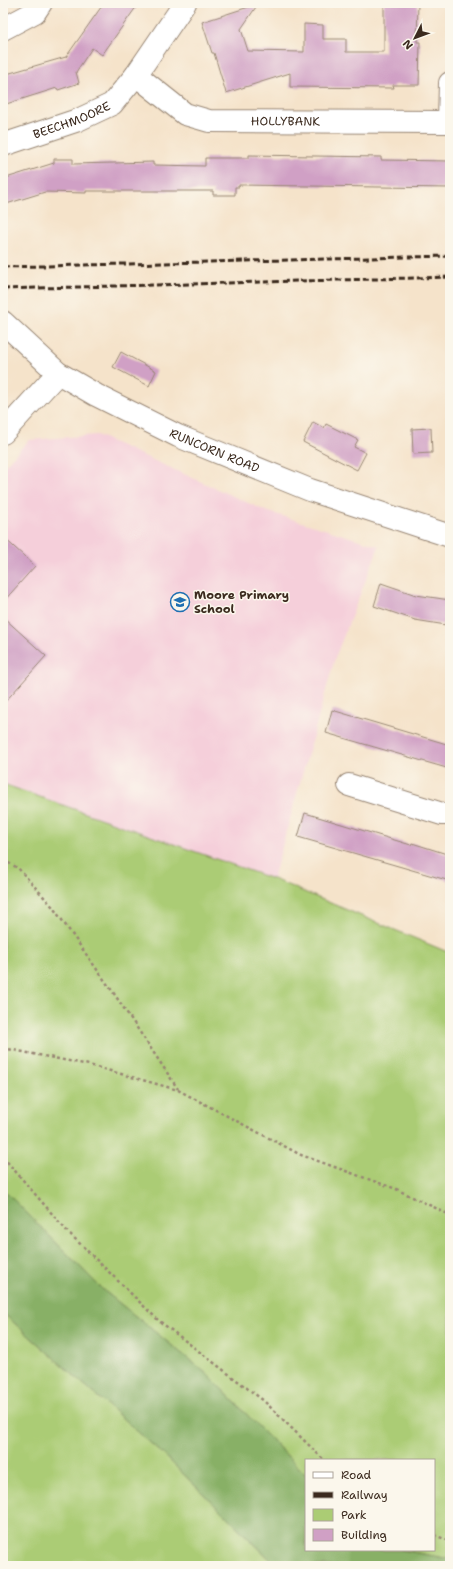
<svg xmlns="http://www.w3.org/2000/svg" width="453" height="1569" viewBox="0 0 453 1569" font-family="'Shantell Sans',sans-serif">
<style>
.built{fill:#f5cfda}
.green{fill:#abcc74;stroke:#737b49}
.forest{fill:#88b066;stroke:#626d42}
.building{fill:#d0a0c5}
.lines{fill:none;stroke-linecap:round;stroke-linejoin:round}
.minor-casing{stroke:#988674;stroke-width:24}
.path{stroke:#988674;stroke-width:2.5;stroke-dasharray:3 3;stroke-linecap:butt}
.minor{stroke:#fff;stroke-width:22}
.rail{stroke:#3b2a1e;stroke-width:3;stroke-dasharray:6 3;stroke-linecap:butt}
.labels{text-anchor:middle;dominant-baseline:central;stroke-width:3;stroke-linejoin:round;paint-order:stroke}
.street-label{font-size:12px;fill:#3b2a1e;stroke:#fbf7ec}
.poi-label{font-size:12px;font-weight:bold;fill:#3b2a1e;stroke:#fbf7ec;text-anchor:start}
</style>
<rect width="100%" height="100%" fill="#fbf7ec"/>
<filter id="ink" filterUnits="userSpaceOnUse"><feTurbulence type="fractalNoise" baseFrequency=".025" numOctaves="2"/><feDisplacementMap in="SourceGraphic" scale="8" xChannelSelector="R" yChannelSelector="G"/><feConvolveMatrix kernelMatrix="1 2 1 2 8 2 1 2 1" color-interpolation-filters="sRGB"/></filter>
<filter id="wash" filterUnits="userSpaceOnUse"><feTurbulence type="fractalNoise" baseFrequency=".012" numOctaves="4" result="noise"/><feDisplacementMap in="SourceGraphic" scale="16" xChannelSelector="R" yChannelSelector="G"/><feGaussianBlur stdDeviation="0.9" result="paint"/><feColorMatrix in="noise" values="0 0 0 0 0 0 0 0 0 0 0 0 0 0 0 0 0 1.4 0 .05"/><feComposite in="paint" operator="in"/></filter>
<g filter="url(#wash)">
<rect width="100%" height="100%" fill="#f5e3ca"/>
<polygon class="built" points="97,435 266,511 379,546 335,658 273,879 3,784 3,467 29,440"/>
<g class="green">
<polygon points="3,784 273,879 450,953 450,1559 401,1550 434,1550 434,1460 306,1460 306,1475 207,1374 102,1289 3,1189"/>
<polygon points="3,1313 163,1454 277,1566 3,1566"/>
</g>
<polygon class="forest" points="3,1189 102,1289 207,1374 306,1475 306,1550 401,1550 450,1559 450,1566 277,1566 163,1454 3,1313"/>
<g id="blocks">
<g class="building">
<polygon points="104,3 139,3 102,55 92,48 76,72 79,83 58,90 57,88 3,105 3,75 66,57"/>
<polygon points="384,3 418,3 417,42 420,42 419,85 393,85 394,88 290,87 290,73 226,93 214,53 212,53 202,22 258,4 241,29 248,51 304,52 304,24 323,25 323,39 346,39 346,52 384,52"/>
<polygon points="249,155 381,157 381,160 450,161 450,188 239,185 239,187 235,187 235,195 213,195 213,191 86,191 86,193 45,192 3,205 3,179 54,163 54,159 73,159 73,164 153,162 153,165 205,166 205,158 249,158"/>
<polygon points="121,352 156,371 149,386 113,367"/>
<polygon points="313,422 324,428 326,424 358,440 354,447 366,453 357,470 303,442"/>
<polygon points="431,428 432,453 413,454 412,429"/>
<polygon points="3,537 35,566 3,602"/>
<polygon points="381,583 416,595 450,600 446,625 415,620 374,606"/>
<polygon points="3,617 46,656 3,704"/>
<polygon points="332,710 450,745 450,769 326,733"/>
<polygon points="305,813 411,845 412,843 450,855 450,881 298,837"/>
</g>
</g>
</g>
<g filter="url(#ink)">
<use href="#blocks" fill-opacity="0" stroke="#988674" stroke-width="1"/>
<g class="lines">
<g class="minor-casing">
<g id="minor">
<polyline points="3,29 35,12 41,3"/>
<path id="s1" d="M136,75L185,114L209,121L450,122"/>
<polyline points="449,122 450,83"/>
<path id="s2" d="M3,145L78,120L112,104L136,75L185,3"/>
<path id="s3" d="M3,322L58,373L96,395L178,436L310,490L450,536"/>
<polyline points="3,433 58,373"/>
<polyline points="349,785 442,814 450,814"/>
</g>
</g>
<g class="path">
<polyline points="3,860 18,868 52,906 115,995 178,1089"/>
<polyline points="3,1048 89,1065 178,1090 301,1155 396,1189 450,1215"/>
<polyline points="3,1157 67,1231 158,1320 264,1401 324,1460"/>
<polyline points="434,1535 450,1541"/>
</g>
<use href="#minor" class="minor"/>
<g class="rail">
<polyline points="3,267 450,256"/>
<polyline points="3,289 450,277"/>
</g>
</g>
</g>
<defs>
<g id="school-ring" transform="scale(1)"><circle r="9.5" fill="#fbf7ec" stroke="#1f6fb2" stroke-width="1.5"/><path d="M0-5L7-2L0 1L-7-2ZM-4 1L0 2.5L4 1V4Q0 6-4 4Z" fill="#1f6fb2"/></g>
</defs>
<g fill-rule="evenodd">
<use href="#school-ring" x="180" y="602"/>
</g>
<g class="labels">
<g class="street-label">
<text stroke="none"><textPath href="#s2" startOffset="73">BEECHMOORE</textPath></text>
<text stroke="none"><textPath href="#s1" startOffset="164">HOLLYBANK</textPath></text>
<text stroke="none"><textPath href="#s3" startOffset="250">RUNCORN ROAD</textPath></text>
</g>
<g class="poi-label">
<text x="194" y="595">Moore Primary<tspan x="194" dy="14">School</tspan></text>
</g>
</g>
<rect width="453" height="1569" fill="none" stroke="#fbf7ec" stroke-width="16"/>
<rect x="305" y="1459" width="130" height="92" fill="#fbf7ec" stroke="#aea59a"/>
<rect x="313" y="1472" width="20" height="6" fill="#ffffff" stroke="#aea59a"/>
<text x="341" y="1479" font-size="12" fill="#3b2a1e">Road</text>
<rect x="313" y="1492" width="20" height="6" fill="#3b2a1e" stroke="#aea59a"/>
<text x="341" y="1499" font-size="12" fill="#3b2a1e">Railway</text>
<rect x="313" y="1509" width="20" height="12" fill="#abcc74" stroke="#aea59a"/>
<text x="341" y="1519" font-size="12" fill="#3b2a1e">Park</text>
<rect x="313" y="1529" width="20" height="12" fill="#d0a0c5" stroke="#aea59a"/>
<text x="341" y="1539" font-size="12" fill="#3b2a1e">Building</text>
<g transform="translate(415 38) rotate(228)" stroke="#fbf7ec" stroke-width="3" paint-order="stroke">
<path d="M0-3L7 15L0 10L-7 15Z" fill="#3b2a1e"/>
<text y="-6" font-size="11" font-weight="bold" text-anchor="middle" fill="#3b2a1e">N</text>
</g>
</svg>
